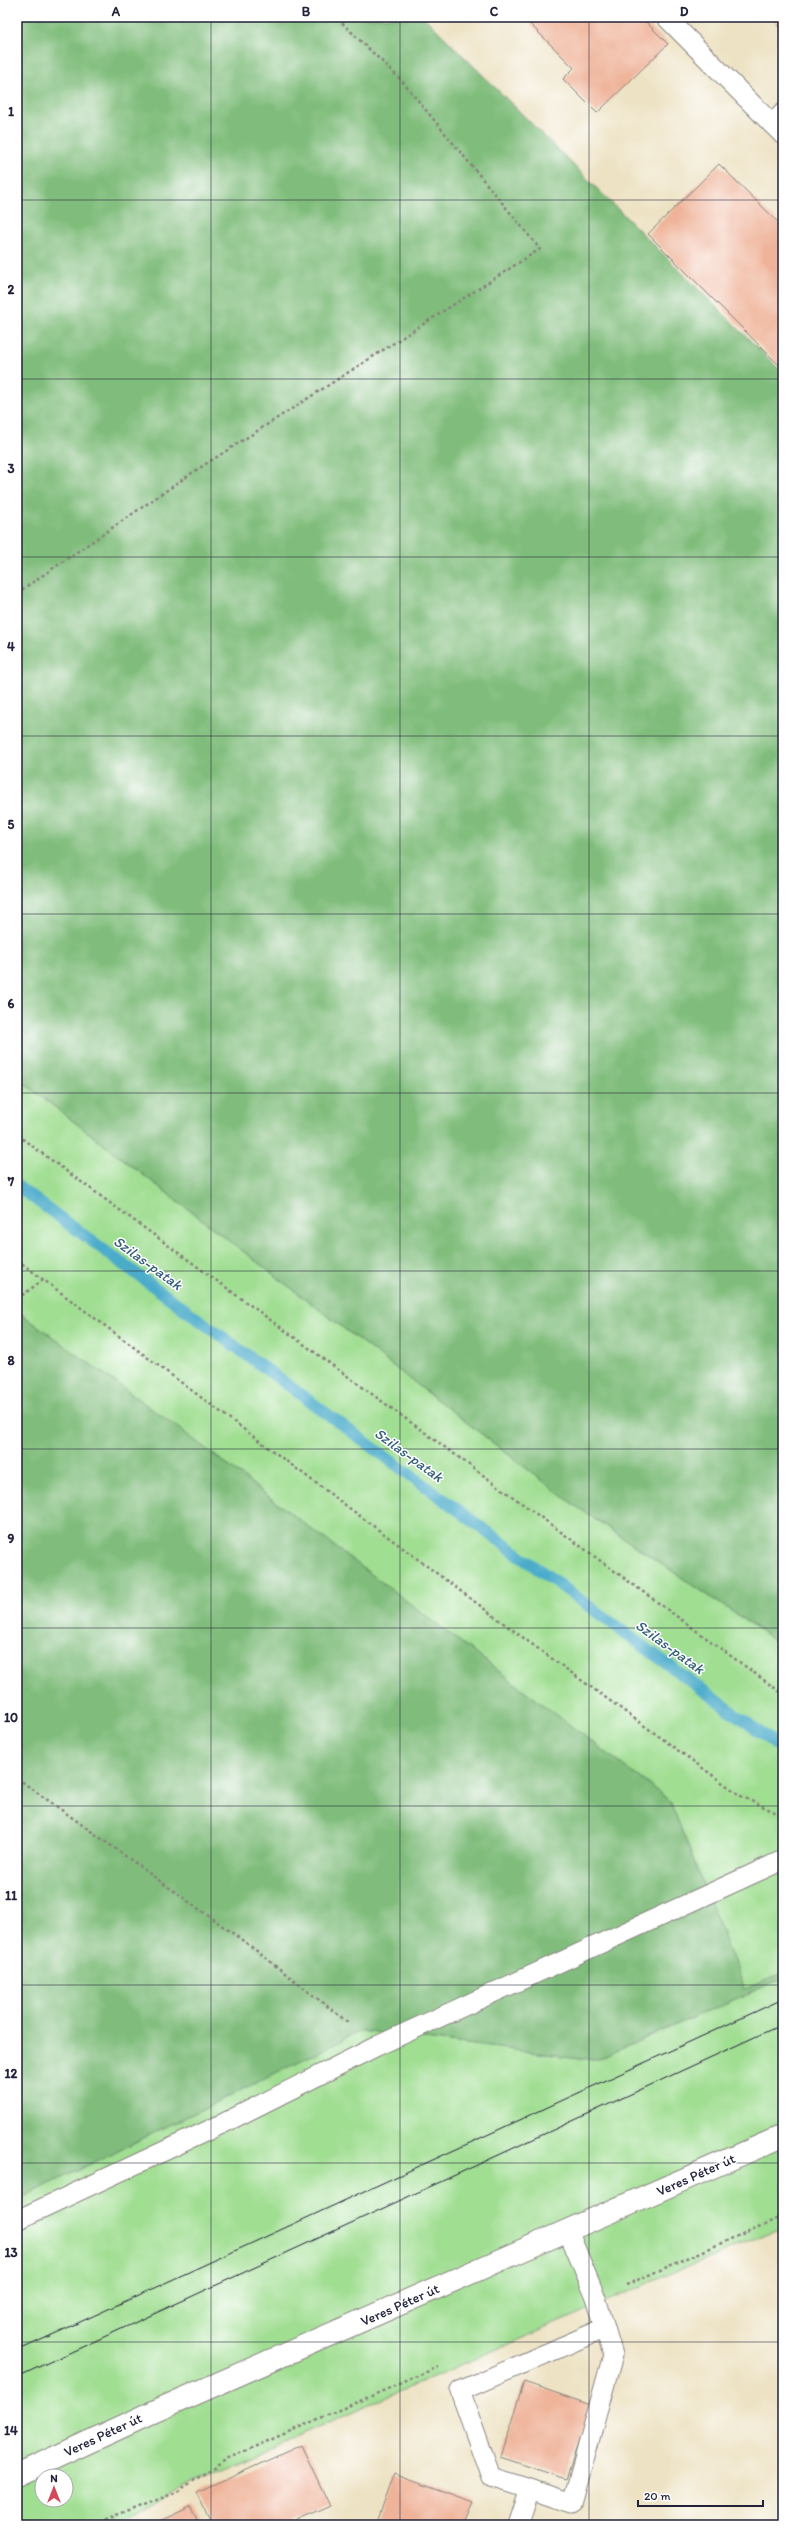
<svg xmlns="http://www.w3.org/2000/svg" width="800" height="2542" viewBox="0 0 800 2542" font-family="Itim,sans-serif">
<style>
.green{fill:#a0de92;stroke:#618066;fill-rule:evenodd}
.forest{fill:#80bd7c;stroke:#51705c}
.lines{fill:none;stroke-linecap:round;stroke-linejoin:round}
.stream{stroke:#4bacca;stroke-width:12}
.building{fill:#efb399}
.service-casing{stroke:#88827f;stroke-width:21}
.primary-casing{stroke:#88827f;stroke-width:24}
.path{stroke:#88827f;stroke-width:2.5;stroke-dasharray:3 3;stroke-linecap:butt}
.service{stroke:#fff;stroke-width:19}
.primary{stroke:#fff;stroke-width:22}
.tram{stroke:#22223b;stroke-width:1}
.grid{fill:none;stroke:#22223b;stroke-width:1;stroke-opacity:0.55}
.labels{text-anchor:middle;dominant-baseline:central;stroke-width:3;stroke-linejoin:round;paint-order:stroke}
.street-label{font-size:14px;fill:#22223b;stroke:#fff}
.water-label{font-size:15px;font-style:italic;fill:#34607b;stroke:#fff}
.neatline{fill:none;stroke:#22223b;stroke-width:1.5}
.grid-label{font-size:13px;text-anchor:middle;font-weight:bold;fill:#22223b}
</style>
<rect width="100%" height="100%" fill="#fff"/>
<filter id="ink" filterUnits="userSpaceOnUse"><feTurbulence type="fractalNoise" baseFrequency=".025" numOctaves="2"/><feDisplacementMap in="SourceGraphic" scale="8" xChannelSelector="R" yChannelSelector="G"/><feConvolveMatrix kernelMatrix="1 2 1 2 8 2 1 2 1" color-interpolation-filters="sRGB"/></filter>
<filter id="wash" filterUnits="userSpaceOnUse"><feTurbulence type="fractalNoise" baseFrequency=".012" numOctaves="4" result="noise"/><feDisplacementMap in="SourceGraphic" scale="16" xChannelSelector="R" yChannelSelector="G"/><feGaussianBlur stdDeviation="0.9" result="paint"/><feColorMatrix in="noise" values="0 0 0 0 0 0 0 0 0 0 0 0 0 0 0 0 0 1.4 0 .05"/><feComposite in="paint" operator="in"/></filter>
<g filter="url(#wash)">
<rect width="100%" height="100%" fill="#ede2c3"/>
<g class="green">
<polygon points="17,1078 573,1504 783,1646 783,1973 745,1990 670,1801 185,1433 17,1311"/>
<path d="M783,1978V2227L665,2276L212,2473L110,2525H17V2200L361,2031L596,2060ZM42,2476H66V2500H42Z"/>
</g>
<g class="forest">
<polygon points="17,17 424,17 783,373 783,1646 573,1504 17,1078"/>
<polygon points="17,1311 185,1433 670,1801 745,1989 783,1973 783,1978 596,2060 361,2031 17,2200"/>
</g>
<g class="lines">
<polyline class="stream" points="17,1186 783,1749"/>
</g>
<g id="blocks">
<g class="building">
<polygon points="523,17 641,17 668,44 597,113 563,79 574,68"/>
<polygon points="770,17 783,17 783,30"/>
<polygon points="719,164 783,227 783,369 648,234"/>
<polygon points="524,2382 591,2405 566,2479 500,2457"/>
<polygon points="301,2445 330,2506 288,2525 224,2525 223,2523 212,2525 197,2493"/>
<polygon points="394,2473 474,2502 465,2525 375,2525"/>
<polygon points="190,2507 200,2525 151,2525"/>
</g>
</g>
</g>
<g filter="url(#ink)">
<use href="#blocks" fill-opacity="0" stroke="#88827f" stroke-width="1"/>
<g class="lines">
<g class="service-casing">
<g id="service">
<polyline points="666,17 772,124 783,113"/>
<polyline points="772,124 783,135"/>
<polyline points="17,2220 224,2123 377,2046 783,1860"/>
<polyline points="530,2489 491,2477 460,2391 605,2328"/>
<polyline points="518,2525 530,2489 572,2503 613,2355 596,2298 568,2231"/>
</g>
</g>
<g class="primary-casing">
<polyline id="primary" points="17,2475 158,2410 783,2136"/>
</g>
<g class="path">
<polyline points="17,593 195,471 540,249 402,81 336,17"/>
<polyline points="17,1135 783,1694"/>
<polyline points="17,1260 518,1634 741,1796 783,1816"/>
<polyline points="17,1299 43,1280"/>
<polyline points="17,1778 249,1945 350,2024"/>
<polyline points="626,2285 783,2216"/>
<polyline points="94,2525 177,2492 224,2460 438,2367"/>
</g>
<use href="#service" class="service"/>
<use href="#primary" class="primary"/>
<g class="tram">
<polyline points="17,2351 783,1999"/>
<polyline points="17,2377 783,2024"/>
</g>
</g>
</g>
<path class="grid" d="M211,17V2525M400,17V2525M589,17V2525M17,200H783M17,379H783M17,557H783M17,736H783M17,914H783M17,1093H783M17,1271H783M17,1449H783M17,1628H783M17,1806H783M17,1985H783M17,2163H783M17,2342H783"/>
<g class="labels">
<g class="street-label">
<text transform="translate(696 2175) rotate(-24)">Veres Péter út</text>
<text transform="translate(400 2305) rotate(-24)">Veres Péter út</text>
<text transform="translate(103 2435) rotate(-25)">Veres Péter út</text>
</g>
<g class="water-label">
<text transform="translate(148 1263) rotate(36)">Szilas-patak</text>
<text transform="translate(409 1455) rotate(36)">Szilas-patak</text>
<text transform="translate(670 1647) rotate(36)">Szilas-patak</text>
</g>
</g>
<rect width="800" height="2542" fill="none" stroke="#fff" stroke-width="44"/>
<g transform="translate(54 2488)"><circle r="19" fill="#ffffff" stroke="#a7a7b1"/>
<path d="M0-3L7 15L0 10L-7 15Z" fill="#d1495b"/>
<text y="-6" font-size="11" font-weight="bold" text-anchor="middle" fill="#22223b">N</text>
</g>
<path d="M638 2500v6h125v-6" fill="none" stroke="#22223b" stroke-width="2"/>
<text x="644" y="2500" font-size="12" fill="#22223b" stroke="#ffffff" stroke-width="3" paint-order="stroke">20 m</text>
<rect x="22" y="22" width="756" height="2498" class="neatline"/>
<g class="grid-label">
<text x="116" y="16">A</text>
<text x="306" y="16">B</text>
<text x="494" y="16">C</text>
<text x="684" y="16">D</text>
<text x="11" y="116">1</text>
<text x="11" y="294">2</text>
<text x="11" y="473">3</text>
<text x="11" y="651">4</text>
<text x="11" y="829">5</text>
<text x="11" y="1008">6</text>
<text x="11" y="1186">7</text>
<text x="11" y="1365">8</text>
<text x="11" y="1543">9</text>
<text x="11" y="1722">10</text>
<text x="11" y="1900">11</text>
<text x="11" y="2078">12</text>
<text x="11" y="2257">13</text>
<text x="11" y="2435">14</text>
</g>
</svg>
